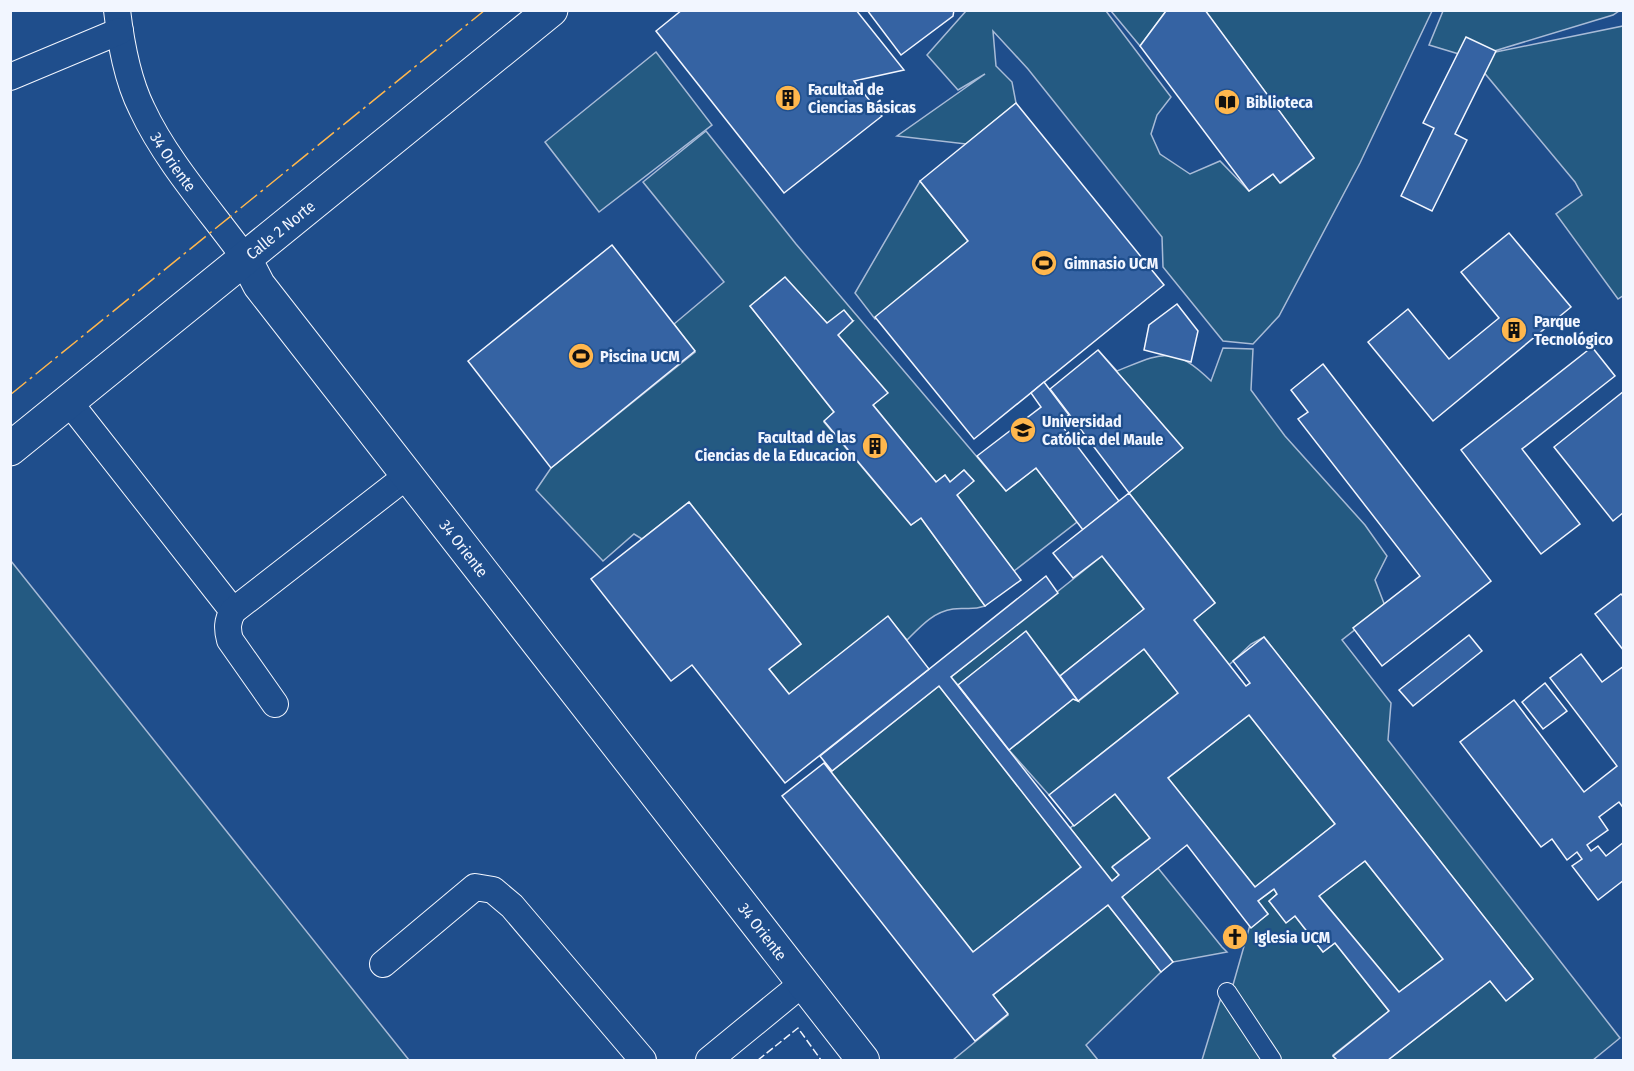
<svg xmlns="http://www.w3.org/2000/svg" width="1634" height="1071" viewBox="0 0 1634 1071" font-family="'Fira Sans Condensed',sans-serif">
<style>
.green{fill:#245a82;stroke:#a8bbd7;stroke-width:1.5}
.building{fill:#3563a3;stroke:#f2f6ff;stroke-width:1.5;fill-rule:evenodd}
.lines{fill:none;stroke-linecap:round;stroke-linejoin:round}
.pedestrian-casing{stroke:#f2f6ff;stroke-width:20}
.minor-casing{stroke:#f2f6ff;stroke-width:28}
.tertiary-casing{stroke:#f2f6ff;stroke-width:34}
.secondary-casing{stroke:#f2f6ff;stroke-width:35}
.pedestrian{stroke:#1f4e8c;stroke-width:18}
.minor{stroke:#1f4e8c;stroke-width:26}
.tertiary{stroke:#1f4e8c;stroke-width:32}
.secondary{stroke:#1f4e8c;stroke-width:33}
.fence{stroke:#f2f6ff;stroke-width:1.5;stroke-dasharray:8 3;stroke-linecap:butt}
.power{stroke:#ffb74d;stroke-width:1.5;stroke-dasharray:21 4.5 3 4.5;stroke-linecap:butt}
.labels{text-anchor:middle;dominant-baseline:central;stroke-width:4.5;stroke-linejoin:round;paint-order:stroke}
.poi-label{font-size:16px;font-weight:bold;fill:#f2f6ff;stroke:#1f4e8c;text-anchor:start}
.street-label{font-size:16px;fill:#f2f6ff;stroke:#1f4e8c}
</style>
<rect width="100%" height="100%" fill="#1f4e8c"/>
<g class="green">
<polygon points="966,11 1106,11 1171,97 1157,115 1151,134 1160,154 1190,174 1220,161 1249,191 1273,174 1281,183 1314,158 1205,11 1432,11 1360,163 1279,316 1253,344 1223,341 1163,267 1162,237 1028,69 993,31 996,66 1012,82 1016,103 966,144 897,136 985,74 958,90 927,55"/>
<polygon points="1111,11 1166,11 1140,46"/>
<polygon points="1443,11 1619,11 1613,15 1481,55 1623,26 1624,295 1618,299 1556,214 1582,195 1575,182 1472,58 1429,45"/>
<polygon points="656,52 712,125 599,212 545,142"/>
<path d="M706,131L796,244L1006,491L1036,468L1077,522L1014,571L957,495L973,480L964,470L950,482L945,475L936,482L873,405L887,393L838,335L853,321L827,323L785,278L750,306L834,412L824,422L911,525L921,518L985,606C970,611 966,607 953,609C933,612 921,626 907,640L888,617L789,694L769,669L801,644L689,502L642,539L634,534L603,561L536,490L551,468L695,352L674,324L724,282L643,182Z"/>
<polygon points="920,181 968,241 875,319 855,293"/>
<path d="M1223,348L1253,349L1251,390L1285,436L1365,525L1387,556L1375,580L1385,606L1342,640L1391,703L1388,740L1620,1038L1593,1060H1388L1490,981L1506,1000L1533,979L1264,637L1251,644L1229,665L1194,620L1215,603L1129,493L1182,448L1098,350L1117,371C1162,353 1173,344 1211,381Z"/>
<polygon points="1102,556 1144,609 1060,676 1026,632 958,685 951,677"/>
<polygon points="10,561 11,561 409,1060 11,1060"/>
<polygon points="1144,649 1178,693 1049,795 1009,750 1073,699 1079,701"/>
<polygon points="939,686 1081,867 973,952 824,763 832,771"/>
<polygon points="1249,715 1335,824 1255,887 1168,778"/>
<polygon points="1115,794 1150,838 1113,866 1119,875 1112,881 1070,828"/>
<polygon points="1365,861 1443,959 1399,992 1319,896"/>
<polygon points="1158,868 1222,947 1227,952 1173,962 1122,897"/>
<polygon points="1274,889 1277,894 1269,901 1286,922 1295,916 1323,952 1335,943 1389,1011 1333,1055 1337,1060 1273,1060 1231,992 1250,925 1251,927 1268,914 1258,901"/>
<polygon points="1108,905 1161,972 1086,1045 1098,1060 953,1060 1008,1015 993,995"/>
<polygon points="1223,991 1271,1060 1202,1060"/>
</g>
<g class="building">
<polygon points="682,10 856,10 904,70 854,81 882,116 784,193 656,31"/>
<polygon points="867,10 954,10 953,16 901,55"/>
<polygon points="1205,10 1314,158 1280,183 1273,174 1249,191 1140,46 1166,11"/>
<polygon points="1466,37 1496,51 1455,134 1467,140 1432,211 1401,196 1434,128 1423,123"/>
<polygon points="1016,103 1164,285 974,439 875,317 968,241 920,181"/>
<polygon points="1509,233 1571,307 1433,421 1368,342 1408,309 1449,359 1499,318 1461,272"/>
<polygon points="612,245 695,351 551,468 468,361"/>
<polygon points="785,277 827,323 844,310 853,321 838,335 888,393 873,405 936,482 945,475 950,482 964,470 974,481 957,495 1021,580 985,606 921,518 911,525 824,421 834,412 750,306"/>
<polygon points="1177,304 1198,331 1191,362 1144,350 1149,325"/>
<polygon points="1592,347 1615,376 1522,449 1580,524 1541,554 1461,450"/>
<polygon points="1098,350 1183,448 1129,493 1050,389"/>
<polygon points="1323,364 1491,581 1382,666 1353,628 1420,576 1298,419 1308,412 1291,390"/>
<polygon points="1044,382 1069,415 1059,422 1119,501 1083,530 1036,468 1006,491 977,456 1041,407 1031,393"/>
<polygon points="1624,391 1624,512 1613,521 1554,447"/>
<path d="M1129,493L1215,603L1194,620L1246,686L1250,683L1233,661L1264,637L1533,979L1506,1001L1490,981L1388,1060H1337L1333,1056L1389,1011L1335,943L1323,952L1295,916L1286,923L1269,901L1277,894L1274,889L1258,901L1268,914L1251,928L1187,845L1122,897L1173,962L1161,972L1108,905L993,995L1008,1014L975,1041L782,796L824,763L973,952L1081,867L939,686L832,771L820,756L1046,576L1058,593L951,677L1112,881L1119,875L1112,867L1150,838L1115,794L1074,826L1049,795L1178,693L1144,649L1078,701L1060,676L1144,609L1102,556L1073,578L1053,553ZM1249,715L1335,824L1255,887L1168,778ZM1365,861L1443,959L1399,992L1319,896Z"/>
<polygon points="689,502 801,644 769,669 789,694 888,616 929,669 785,783 692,665 671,681 591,579"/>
<polygon points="1621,594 1624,597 1624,651 1595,614"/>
<polygon points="1026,631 1078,701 1073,699 1009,750 958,685"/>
<polygon points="1469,635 1482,651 1413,706 1399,690"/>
<polygon points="1581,654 1602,682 1624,666 1624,809 1619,802 1599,817 1608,830 1587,845 1591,851 1598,846 1606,856 1624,842 1624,880 1598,900 1572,866 1582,859 1577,852 1567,860 1552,839 1541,847 1460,742 1514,700 1584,792 1617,766 1550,678"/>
<polygon points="1545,683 1567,711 1543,729 1522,702"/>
</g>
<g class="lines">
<g class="pedestrian-casing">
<polyline id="pedestrian" points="1227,992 1272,1060"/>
</g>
<g class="minor-casing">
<g id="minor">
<path id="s1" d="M117,10C121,44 127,79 142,109C166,161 211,211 245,258"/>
<polyline points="10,77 120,31"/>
<polyline points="69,402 233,611"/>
<path d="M275,704L230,640C227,629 227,621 233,611L408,475"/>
<polyline points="383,964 475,887 493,890 512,906 643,1060"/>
<polyline points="709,1060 803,983"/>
</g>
</g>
<g class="tertiary-casing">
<g id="tertiary">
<path id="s2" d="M245,258L259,285L863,1060"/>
</g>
</g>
<g class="secondary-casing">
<g id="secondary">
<path id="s3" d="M10,449L551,10"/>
</g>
</g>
<use href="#pedestrian" class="pedestrian"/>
<use href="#minor" class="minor"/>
<use href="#tertiary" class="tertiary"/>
<use href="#secondary" class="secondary"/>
<polyline class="fence" points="758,1060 798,1028 821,1060"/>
<polyline class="power" points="10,395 485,10"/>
</g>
<defs>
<g id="building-disc" transform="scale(1.35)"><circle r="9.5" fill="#ffb74d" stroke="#1f4e8c"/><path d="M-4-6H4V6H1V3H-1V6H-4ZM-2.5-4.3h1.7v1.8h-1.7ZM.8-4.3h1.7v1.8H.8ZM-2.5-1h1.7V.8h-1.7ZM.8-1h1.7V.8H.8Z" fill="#111"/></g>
<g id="library-disc" transform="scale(1.35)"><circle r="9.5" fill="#ffb74d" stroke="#1f4e8c"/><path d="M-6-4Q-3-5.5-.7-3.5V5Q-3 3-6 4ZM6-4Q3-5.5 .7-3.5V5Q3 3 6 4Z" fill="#111"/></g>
<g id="stadium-disc" transform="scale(1.35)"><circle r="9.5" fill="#ffb74d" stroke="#1f4e8c"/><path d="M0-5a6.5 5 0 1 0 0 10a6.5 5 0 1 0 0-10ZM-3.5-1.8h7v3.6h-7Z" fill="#111"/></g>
<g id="university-disc" transform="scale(1.35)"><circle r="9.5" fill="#ffb74d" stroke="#1f4e8c"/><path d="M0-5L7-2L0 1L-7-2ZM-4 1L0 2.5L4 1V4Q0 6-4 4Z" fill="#111"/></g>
<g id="church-disc" transform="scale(1.35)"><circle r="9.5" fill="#ffb74d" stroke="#1f4e8c"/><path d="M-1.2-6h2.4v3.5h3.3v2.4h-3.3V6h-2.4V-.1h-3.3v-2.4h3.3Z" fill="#111"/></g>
</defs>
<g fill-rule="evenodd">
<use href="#building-disc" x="788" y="98"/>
<use href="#library-disc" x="1227" y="102"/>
<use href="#stadium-disc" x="1044" y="263"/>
<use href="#building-disc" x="1514" y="330"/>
<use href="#stadium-disc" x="581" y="356"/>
<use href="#university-disc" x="1023" y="430"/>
<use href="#building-disc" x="875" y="446"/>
<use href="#church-disc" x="1235" y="937"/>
</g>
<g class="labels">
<g class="poi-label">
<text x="808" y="89">Facultad de<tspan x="808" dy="18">Ciencias Básicas</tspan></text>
<text x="1246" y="102">Biblioteca</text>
<text x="1064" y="263">Gimnasio UCM</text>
<text x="1534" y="321">Parque<tspan x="1534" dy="18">Tecnológico</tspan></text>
<text x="600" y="356">Piscina UCM</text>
<text x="1042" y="421">Universidad<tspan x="1042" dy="18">Católica del Maule</tspan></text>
<text x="856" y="437" text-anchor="end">Facultad de las<tspan x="856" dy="18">Ciencias de la Educacion</tspan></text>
<text x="1254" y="937">Iglesia UCM</text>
</g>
<g class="street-label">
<text stroke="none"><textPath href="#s1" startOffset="164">34 Oriente</textPath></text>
<text stroke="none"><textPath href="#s3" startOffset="348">Calle 2 Norte</textPath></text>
<text stroke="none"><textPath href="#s2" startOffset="364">34 Oriente</textPath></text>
<text stroke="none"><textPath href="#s2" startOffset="850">34 Oriente</textPath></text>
</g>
</g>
<rect width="1634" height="1071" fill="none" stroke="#f2f6ff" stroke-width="24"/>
</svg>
